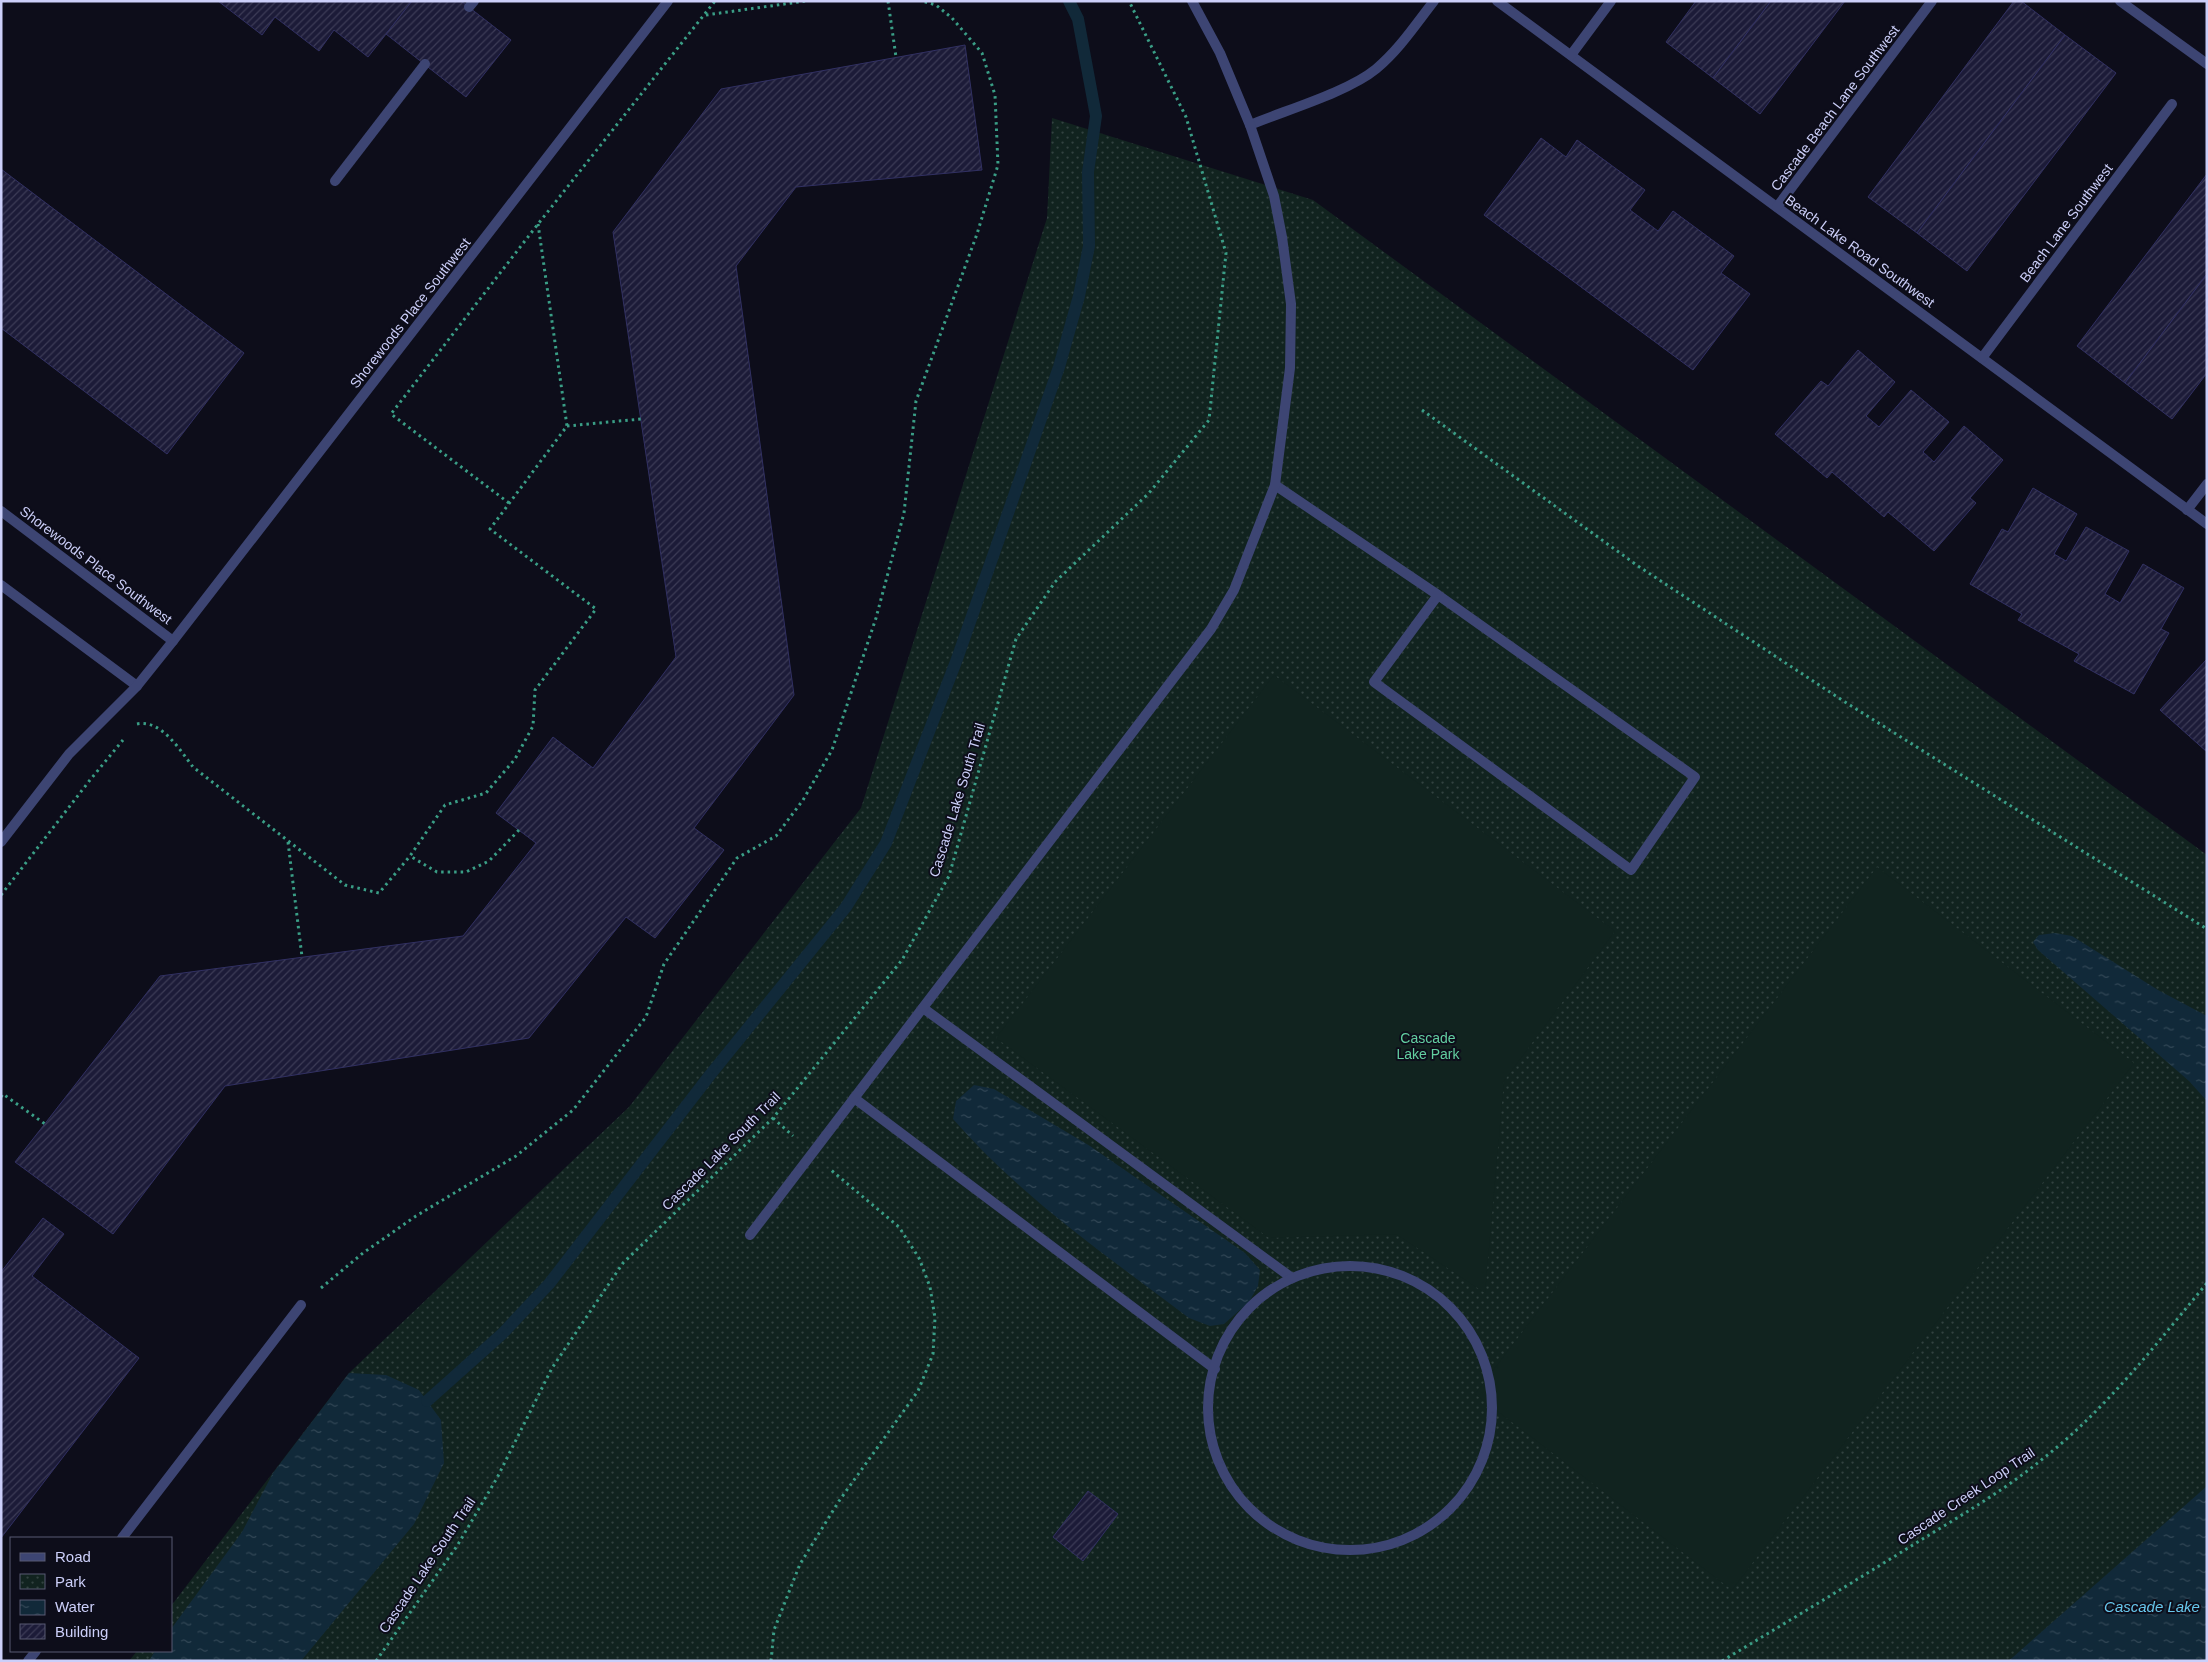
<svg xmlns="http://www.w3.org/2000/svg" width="2208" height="1662" viewBox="0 0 2208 1662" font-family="Arial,sans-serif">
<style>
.park{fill:url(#park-dots)}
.pitch{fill:#11231f}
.water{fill:url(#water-ripples)}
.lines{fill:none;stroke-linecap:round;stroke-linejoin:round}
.stream{stroke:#112939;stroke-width:12}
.building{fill:url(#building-hatch);stroke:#313062}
.path{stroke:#3a9e86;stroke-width:3;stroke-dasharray:2.5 4;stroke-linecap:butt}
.service{stroke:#3d4573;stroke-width:10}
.minor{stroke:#3d4573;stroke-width:10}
.labels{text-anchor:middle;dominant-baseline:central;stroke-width:4;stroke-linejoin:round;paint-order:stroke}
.street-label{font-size:14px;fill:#cccff9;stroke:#0d0d1a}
.park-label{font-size:14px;fill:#62cea0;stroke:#0d0d1a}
.water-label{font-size:15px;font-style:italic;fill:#67c7ec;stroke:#0d0d1a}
</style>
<defs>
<pattern id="park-dots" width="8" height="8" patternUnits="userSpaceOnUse" patternTransform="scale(1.25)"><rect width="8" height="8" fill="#11231f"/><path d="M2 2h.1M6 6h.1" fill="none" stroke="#324240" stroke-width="1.8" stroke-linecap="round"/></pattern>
<pattern id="water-ripples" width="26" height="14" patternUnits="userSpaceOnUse" patternTransform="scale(1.25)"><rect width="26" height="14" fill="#112939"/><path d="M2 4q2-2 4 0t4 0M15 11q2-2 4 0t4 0" fill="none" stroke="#324756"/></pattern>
<pattern id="building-hatch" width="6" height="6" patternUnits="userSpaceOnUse" patternTransform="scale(1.25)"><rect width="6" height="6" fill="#1c1b38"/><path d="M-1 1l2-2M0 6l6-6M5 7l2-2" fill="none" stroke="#3c3b56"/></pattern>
</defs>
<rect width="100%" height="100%" fill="#0d0d1a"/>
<polygon class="park" points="1052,118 1313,200 2207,855 2207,1661 129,1661 137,1651 171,1651 171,1606 349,1373 629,1107 861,808 1047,218"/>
<g class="pitch">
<polygon points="1274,675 1615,931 1504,1081 1485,1293 1396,1234 1269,1238 996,1038"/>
<polygon points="1877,867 2134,1063 1732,1590 1475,1394"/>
</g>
<g class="water">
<polygon points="2055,933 2072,936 2158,990 2207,1016 2207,1101 2189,1081 2038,950 2033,942 2039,935"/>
<path d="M974,1085L994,1089L1090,1146L1245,1253L1260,1270L1258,1286L1249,1302L1224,1324L1210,1326L1189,1318C1107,1256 1021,1197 953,1119L956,1101Z"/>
<polygon points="349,1373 386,1375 419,1390 441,1420 444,1463 414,1524 301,1661 149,1661 155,1651 171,1651 171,1629 242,1532 273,1473"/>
<polygon points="2207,1486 2207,1661 2008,1661 2012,1658"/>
</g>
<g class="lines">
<polyline class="stream" points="427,1401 502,1334 549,1284 710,1075 846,907 886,843 957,659 1059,367 1079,296 1089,246 1088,172 1096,116 1078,19 1069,1"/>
</g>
<g class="building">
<polygon points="218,1 412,1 368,57 334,30 319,51 275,17 262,35"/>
<polygon points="412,1 461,1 511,40 466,97 386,34"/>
<polygon points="1696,1 1771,1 1713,78 1666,42"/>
<polygon points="1771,1 1845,1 1760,114 1713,78"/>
<polygon points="2014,1 2021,1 2065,35 1917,233 1868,197"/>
<polygon points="2065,35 2116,73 1967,271 1917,233"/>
<polygon points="965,45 982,170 796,187 736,266 794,695 694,828 724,850 655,938 626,917 529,1038 225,1086 113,1234 15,1162 160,976 463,936 536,843 496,813 553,737 593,768 676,657 613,232 721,89"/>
<polygon points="1541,138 1566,157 1577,140 1645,190 1630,210 1658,231 1673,211 1734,256 1721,273 1750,294 1693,370 1484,215"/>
<polygon points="1,169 244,353 167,454 1,328"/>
<polygon points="2207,174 2207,274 2125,383 2077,346"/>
<polygon points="2207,274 2207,373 2172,419 2125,383"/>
<polygon points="1858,350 1895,382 1866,416 1879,427 1911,390 1949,422 1923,452 1934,462 1964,426 2003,460 1970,498 1976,503 1934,551 1888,512 1884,517 1832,472 1827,478 1775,434 1821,381 1828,386"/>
<polygon points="2033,488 2077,514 2054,554 2066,561 2086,527 2129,551 2105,594 2120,603 2143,564 2184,588 2161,629 2169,633 2134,694 2074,661 2079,654 2018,620 2022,614 1970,584 2002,529 2008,532"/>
<polygon points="2207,659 2207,752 2160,710"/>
<polygon points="43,1218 64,1234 32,1276 139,1358 1,1538 1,1272"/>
<polygon points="1088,1491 1118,1514 1083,1561 1053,1537"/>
</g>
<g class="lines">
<g class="path">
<polyline points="888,1 896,57"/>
<polyline points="706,15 806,1"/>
<polyline points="1422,410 1638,566 1845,702 2207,929"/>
<polyline points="567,426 641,419"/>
<polyline points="509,503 391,414 538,224 715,1"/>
<path d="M137,724C161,719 180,750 193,767L345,885L379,893L410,856"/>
<polyline points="519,830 489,861 466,872 437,872 410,856 445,805 486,793 515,759 533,726 535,690 596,609 490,529 567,426 538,224"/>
<polyline points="288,842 302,957"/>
<polyline points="1,895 90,780 123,740"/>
<polyline points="1,1097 3,1094 45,1124"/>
<polyline points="773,1118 793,1136"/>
<polyline points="321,1288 363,1253 416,1216 516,1156 573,1110 646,1017 664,964 737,858 776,836 803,800 832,750 876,618 904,513 916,401 977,234 998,165 995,95 982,53 952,18 936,5 922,1"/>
<polyline points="376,1661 457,1546 497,1478 552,1368 623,1263 773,1118 902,960 949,876 1016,639 1055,582 1149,493 1209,420 1226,253 1186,117 1129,1"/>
<polyline points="771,1661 774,1630 800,1564 839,1501 918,1391 933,1354 935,1318 930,1287 919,1258 899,1227 831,1170"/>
<path d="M1722,1661C1787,1622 1852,1583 1916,1543C1960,1516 2005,1490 2045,1457C2107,1408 2157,1343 2207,1283"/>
</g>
<g class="service">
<polyline points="469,7 474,1"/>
<polyline points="335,181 425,64"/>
<polyline points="1275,485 1438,595 1695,777 1631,870 1374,682 1438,595"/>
<polyline points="923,1008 1292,1278"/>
<polyline points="854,1098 1215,1369"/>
<circle cx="1350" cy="1408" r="142"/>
<polyline points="122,1538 301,1305"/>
<polyline points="28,1661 36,1651"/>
</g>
<g class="minor">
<polyline points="1497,1 2207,524"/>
<polyline points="2120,1 2207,64"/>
<polyline points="1571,55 1611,1"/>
<path d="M1250,125C1286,110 1348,92 1376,69C1399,50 1416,24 1434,1"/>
<polyline points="1777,207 1932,1"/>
<polyline points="1982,358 2172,104"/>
<polyline points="2187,510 2207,484"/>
<polyline points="1,511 173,641"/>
<polyline points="1,585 137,686"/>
<polyline points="1,842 69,754 137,686 173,641 668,1"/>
<polyline points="750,1235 1211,629 1234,590 1275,485 1290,368 1291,304 1282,237 1274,196 1250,125 1220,53 1192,1"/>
</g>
</g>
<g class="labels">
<g class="street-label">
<text transform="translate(1835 108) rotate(-53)">Cascade Beach Lane Southwest</text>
<text transform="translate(2066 223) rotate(-53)">Beach Lane Southwest</text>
<text transform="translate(1860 251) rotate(36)">Beach Lake Road Southwest</text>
<text transform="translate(410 313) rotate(-52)">Shorewoods Place Southwest</text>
<text transform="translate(96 565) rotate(37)">Shorewoods Place Southwest</text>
<text transform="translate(957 800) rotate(-73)">Cascade Lake South Trail</text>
<text transform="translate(721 1151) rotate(-45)">Cascade Lake South Trail</text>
<text transform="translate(1966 1496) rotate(-34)">Cascade Creek Loop Trail</text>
<text transform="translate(427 1565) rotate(-56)">Cascade Lake South Trail</text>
</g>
<g class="park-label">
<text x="1428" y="1038">Cascade<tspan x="1428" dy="16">Lake Park</tspan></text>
</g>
<g class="water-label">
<text x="2152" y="1606">Cascade Lake</text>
</g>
</g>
<rect width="2208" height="1662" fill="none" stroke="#cccff9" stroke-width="5"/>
<rect x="10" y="1537" width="162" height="115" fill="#0d0d1a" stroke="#595b73"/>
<rect x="20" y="1553" width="25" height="8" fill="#3d4573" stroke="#595b73"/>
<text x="55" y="1562" font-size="15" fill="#cccff9">Road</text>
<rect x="20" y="1574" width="25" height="15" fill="url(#park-dots)" stroke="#595b73"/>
<text x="55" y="1587" font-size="15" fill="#cccff9">Park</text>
<rect x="20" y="1600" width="25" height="15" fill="url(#water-ripples)" stroke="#595b73"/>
<text x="55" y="1612" font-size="15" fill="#cccff9">Water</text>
<rect x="20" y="1624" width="25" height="15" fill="url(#building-hatch)" stroke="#595b73"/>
<text x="55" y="1637" font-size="15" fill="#cccff9">Building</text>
</svg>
